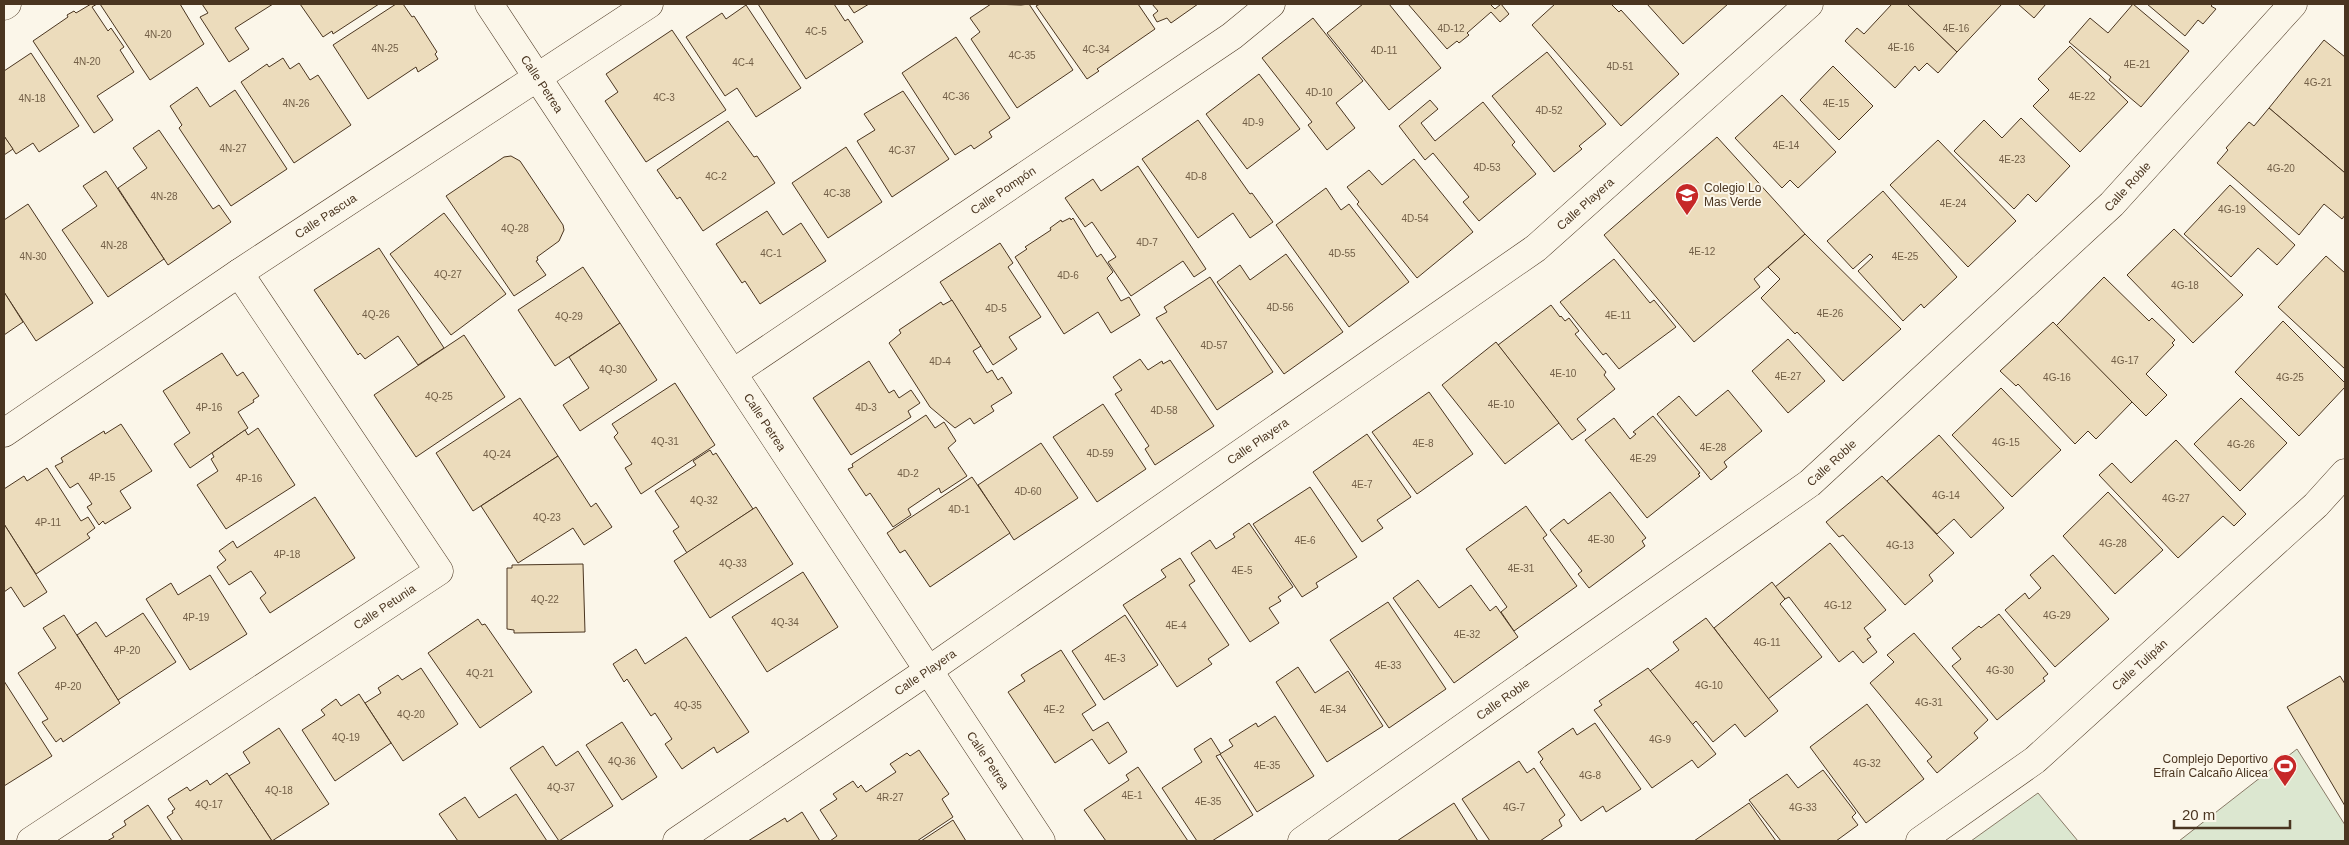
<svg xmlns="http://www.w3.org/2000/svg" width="2349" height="845" viewBox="0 0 2349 845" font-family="Arial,sans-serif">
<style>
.green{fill:#dce7d0;stroke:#887966}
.building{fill:#ecdcbc;stroke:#4a3520}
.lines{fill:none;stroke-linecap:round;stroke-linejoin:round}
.minor-casing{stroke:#4a3520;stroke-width:29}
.minor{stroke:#fbf6e9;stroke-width:28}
.labels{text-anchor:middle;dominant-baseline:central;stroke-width:4;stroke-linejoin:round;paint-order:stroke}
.number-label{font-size:10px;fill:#725f47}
.street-label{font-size:12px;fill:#4a3520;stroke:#fbf6e9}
.poi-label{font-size:12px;fill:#4a3520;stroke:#fbf6e9;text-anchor:start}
</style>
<rect width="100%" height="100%" fill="#fbf6e9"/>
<g class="green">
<polygon points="2297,749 2345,825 2345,841 2179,841"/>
<polygon points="2038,793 2078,841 1971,841"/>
</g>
<g class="building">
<polygon points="91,4 97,4 92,7 108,31 111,28 124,47 120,50 134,72 97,96 113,120 94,133 33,41 68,17 67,15 74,11 76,13"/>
<polygon points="100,4 180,4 204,44 150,80"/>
<polygon points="202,4 273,4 235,28 249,49 229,62 200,17 208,13"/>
<polygon points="300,4 379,4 333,34 332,31 323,37"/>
<polygon points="396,4 403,4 412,17 414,16 437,52 435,54 438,59 418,72 416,67 368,99 333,45"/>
<polygon points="758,4 834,4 845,21 848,19 863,42 806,79"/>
<polygon points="848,4 869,4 854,13"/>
<polygon points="991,4 1021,5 1029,4 1073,70 1017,108 971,39 980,32 970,18"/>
<polygon points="1040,4 1138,4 1155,29 1097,69 1099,71 1087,79 1036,6"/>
<polygon points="1152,4 1198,4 1171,23 1167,18 1157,22 1153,15 1158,11"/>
<polygon points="1363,4 1389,4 1441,68 1389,110 1327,33"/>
<polygon points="1408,4 1490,4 1495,9 1501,4 1509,14 1500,22 1491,12 1467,33 1469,35 1459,43 1457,41 1447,49"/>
<polygon points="1555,4 1611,4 1619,12 1621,10 1679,74 1621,126 1532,25"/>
<polygon points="1647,4 1728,4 1683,44"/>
<polygon points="1892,4 1907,4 1957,52 1938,73 1927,63 1919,71 1915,66 1895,88 1845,41 1857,28 1864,34"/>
<polygon points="1907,4 2002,4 1957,52"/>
<polygon points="2018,4 2046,4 2034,18"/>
<polygon points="2133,4 2189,51 2141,107 2109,80 2111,77 2069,42 2090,18 2108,33"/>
<polygon points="2147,4 2213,4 2211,6 2216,9 2203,24 2198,20 2185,36"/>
<polygon points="746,5 801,88 756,117 737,88 725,96 686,37 722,13 726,19"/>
<polygon points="1313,18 1363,81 1336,103 1355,128 1327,150 1308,125 1312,122 1262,58"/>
<polygon points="672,30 726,110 646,162 605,101 618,92 606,74"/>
<polygon points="956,37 1010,118 989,132 992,137 974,149 971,145 955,155 902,73"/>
<polygon points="2324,40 2345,57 2345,173 2269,108"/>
<polygon points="2070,46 2128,102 2080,152 2033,106 2049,90 2038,79"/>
<polygon points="1547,52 1606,124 1579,146 1582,149 1554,172 1492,96"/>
<polygon points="31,53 79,126 39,152 33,143 16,154 4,136 4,71"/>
<polygon points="283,58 290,69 299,63 310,80 318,75 351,125 294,163 241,82 267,64 269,67"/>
<polygon points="1833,66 1873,106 1839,140 1800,100"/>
<polygon points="1259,74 1300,129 1247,169 1206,114"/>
<polygon points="197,87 210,107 235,90 287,169 231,206 179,128 182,125 170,106"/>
<polygon points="903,91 949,159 892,197 857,141 875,130 864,114"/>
<polygon points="1782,95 1836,152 1798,188 1790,180 1782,188 1735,138"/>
<polygon points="1430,100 1438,109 1421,123 1435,141 1483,102 1515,142 1512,145 1536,174 1479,221 1463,202 1469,197 1433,153 1425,160 1399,126"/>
<polygon points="2269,108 2345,173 2345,215 2342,219 2324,204 2299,235 2217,163 2228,150 2226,148 2249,122 2254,126"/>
<polygon points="2021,118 2070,166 2036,202 2028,194 2014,209 1954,151 1984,120 2002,138"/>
<polygon points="1198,120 1250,194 1252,193 1273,222 1250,238 1233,213 1198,238 1142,159"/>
<polygon points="728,121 754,157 757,156 775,183 703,231 680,197 677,199 657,170"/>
<polygon points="159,130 213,209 219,205 231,222 168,265 118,188 147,168 133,148"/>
<polygon points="4,136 13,149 4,155"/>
<polygon points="1717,137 1805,234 1754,279 1760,287 1694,342 1604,235"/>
<polygon points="1938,140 2016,221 1968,267 1890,185"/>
<polygon points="846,147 882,202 828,238 792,183"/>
<polygon points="511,156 520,161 563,225 564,230 559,241 537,257 538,260 536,261 546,275 514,296 446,196 504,157"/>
<polygon points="1414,159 1473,232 1417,278 1357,204 1359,202 1347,187 1369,170 1382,185"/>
<polygon points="1138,166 1206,269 1194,277 1183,261 1131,296 1108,262 1116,257 1092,222 1085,227 1065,198 1093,179 1101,191"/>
<polygon points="106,171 164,259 108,297 62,230 97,206 83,186"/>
<polygon points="2230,185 2295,245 2277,265 2258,248 2231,277 2184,234"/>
<polygon points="1326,188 1341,210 1349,204 1409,282 1349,327 1276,225"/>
<polygon points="1883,191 1957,277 1924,308 1921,304 1903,321 1858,271 1873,257 1870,254 1853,269 1827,241"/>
<polygon points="28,204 93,303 36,341 4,292 4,220"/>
<polygon points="767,211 783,235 801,223 826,261 760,304 745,281 742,283 716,244"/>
<polygon points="444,213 506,294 451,335 390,254"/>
<polygon points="1070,218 1071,220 1073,218 1097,257 1101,254 1113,272 1107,278 1121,301 1129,297 1140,315 1111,333 1098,312 1064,334 1015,257 1027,249 1025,247 1051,230 1050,228 1061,220 1062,222"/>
<polygon points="2174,229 2243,295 2193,343 2127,275"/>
<polygon points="1805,234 1901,329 1843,381 1797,332 1795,334 1761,298 1780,279 1768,267"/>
<polygon points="1000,243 1013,263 1008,267 1041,317 1009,337 1017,349 993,365 940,282"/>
<polygon points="379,248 444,348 418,365 398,336 365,359 360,353 358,355 314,290"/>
<polygon points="1286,254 1343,332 1284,374 1217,282 1240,265 1250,280"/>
<polygon points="2326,256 2345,273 2345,369 2278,307"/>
<polygon points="1614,259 1650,303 1654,300 1676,327 1619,369 1606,353 1603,355 1560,302"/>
<polygon points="583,267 620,323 555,366 518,310"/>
<polygon points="1210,277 1273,372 1217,410 1156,318 1167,312 1164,307"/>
<polygon points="2104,277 2149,321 2152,318 2175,340 2172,343 2174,345 2146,374 2167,395 2146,416 2056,326"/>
<polygon points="4,292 23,322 4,335"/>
<polygon points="952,300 981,346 973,351 987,373 992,370 998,380 1002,377 1012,393 991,406 994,411 974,424 970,418 955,428 930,407 889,343 901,333 899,330 941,302 943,305"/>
<polygon points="1551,305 1560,317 1561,316 1565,321 1569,318 1579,331 1575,334 1606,372 1604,375 1615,389 1577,419 1586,430 1572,440 1498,345"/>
<polygon points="2283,321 2345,383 2345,387 2299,436 2235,372"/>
<polygon points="2053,322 2132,402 2096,439 2088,431 2075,444 2018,384 2016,386 2000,371"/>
<polygon points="620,323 657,380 580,431 563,405 589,388 569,357"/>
<polygon points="464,335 505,397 416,457 374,395"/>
<polygon points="1788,339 1825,381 1788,413 1752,371"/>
<polygon points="1496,342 1559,423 1505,464 1442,385"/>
<polygon points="222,353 237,376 243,372 259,396 253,400 254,402 238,412 248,428 190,468 174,444 190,433 163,391"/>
<polygon points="1140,359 1148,370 1162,361 1163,364 1170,360 1214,426 1155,465 1145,449 1149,446 1115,394 1122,390 1113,377"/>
<polygon points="869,361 889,393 894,390 899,398 911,390 920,403 908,411 911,417 851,455 813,398"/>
<polygon points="675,383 715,445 641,494 625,468 632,464 614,437 618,433 612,424"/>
<polygon points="2001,388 2061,450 2012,497 1952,435"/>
<polygon points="1728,390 1762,431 1724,462 1727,467 1711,480 1657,414 1679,396 1696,416"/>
<polygon points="1429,392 1473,454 1417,494 1372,432"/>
<polygon points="520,398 558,456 473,511 436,453"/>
<polygon points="2241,398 2287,443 2240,491 2194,444"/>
<polygon points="1103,404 1146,469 1097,502 1053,437"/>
<polygon points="926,415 935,428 944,422 956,441 948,448 967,476 941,493 939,488 908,509 911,515 893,527 870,493 866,496 848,469 853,467 852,464"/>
<polygon points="1653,416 1700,473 1698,474 1700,476 1647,518 1585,440 1614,418 1630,439 1636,434 1633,432"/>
<polygon points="121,424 152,471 120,491 131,508 105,524 103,521 99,525 87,507 92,504 78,483 70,488 55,466 63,462 61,458 104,431 105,434"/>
<polygon points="258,428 295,485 226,529 197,485 218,471 211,459 214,457 212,453 245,430 248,435"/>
<polygon points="1367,434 1411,497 1377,520 1383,528 1362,542 1313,472"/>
<polygon points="1939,435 2004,508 1971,538 1954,519 1937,534 1887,481"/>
<polygon points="2176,440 2246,514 2234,526 2223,516 2178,558 2099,475 2112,463 2131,483"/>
<polygon points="1041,443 1078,498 1014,540 978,485"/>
<polygon points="710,450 713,455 716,453 753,509 687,553 673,531 679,527 655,491 696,465 693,461"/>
<polygon points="558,456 591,507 596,503 612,527 584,545 573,528 518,563 481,506"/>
<polygon points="47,468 81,521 88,517 95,528 87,534 90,538 36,574 4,524 4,489 24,476 27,481"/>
<polygon points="1882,476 1954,553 1929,575 1933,581 1905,605 1843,535 1839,537 1826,522"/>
<polygon points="972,477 1010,533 930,587 905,550 900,553 887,533"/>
<polygon points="1310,487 1357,557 1316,583 1318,587 1302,597 1253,524"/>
<polygon points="1610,492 1646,538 1642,541 1645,546 1589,588 1578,574 1582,571 1550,530 1564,519 1568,524"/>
<polygon points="2108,492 2163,550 2115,594 2063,536"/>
<polygon points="315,497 355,558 270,613 260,598 266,593 251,571 229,585 217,567 226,560 219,551 233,541 237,548"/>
<polygon points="1526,506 1547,535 1543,538 1577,586 1514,631 1501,612 1507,607 1466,549"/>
<polygon points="756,507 793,564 710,618 674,561"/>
<polygon points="1249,523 1293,587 1278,597 1281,601 1269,608 1279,623 1250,642 1191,553 1210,540 1216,549 1235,537 1233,534"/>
<polygon points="4,524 47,592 24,607 11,587 4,592"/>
<polygon points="1830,543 1886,610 1864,628 1871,637 1867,639 1877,652 1863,663 1853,651 1839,662 1789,597 1785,599 1775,587"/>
<polygon points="2053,555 2109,619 2055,667 2005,610 2025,593 2029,599 2041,588 2030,575"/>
<polygon points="1180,558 1195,581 1189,585 1229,645 1208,659 1212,664 1177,687 1123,605 1166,577 1161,570"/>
<polygon points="583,564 585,632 514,633 514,630 507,629 507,568 512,568 512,565"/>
<polygon points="803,572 838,627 767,672 732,617"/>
<polygon points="210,575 247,634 190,670 146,599 171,583 178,595"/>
<polygon points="1418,580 1439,608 1471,585 1490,611 1496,606 1518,637 1454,683 1393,598"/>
<polygon points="1772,582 1785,599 1780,604 1822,657 1768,699 1714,628"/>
<polygon points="1388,602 1446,689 1389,728 1330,640"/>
<polygon points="143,613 176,662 118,700 77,635 96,622 106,637"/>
<polygon points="1999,614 2048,674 2043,678 2045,681 1997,720 1952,666 1961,659 1952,648 1979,626 1981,628"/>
<polygon points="64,615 120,703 63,742 61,738 56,742 42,722 48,719 18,673 56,648 43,628"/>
<polygon points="1125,615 1158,665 1104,700 1072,651"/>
<polygon points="1706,618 1778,711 1745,737 1735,724 1713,742 1696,721 1692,725 1650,671 1679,650 1673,642"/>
<polygon points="478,619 482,625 485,624 532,692 480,728 428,653"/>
<polygon points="1914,633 1988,720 1974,733 1978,738 1937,773 1927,761 1932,757 1870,683 1894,662 1887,655"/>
<polygon points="686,637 749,732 717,753 714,747 682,769 665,744 672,739 655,713 651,716 627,679 624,682 613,664 636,649 645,664"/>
<polygon points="1061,650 1096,705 1082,714 1093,731 1108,722 1127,752 1109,764 1092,739 1055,763 1008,692 1025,681 1021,675"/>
<polygon points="1298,667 1315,693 1348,671 1383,726 1327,762 1276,682"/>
<polygon points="421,668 458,724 403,761 365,703 381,693 378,688 398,675 402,680"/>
<polygon points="1648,668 1716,754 1698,768 1692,760 1652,788 1594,710 1602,705 1599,701"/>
<polygon points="2340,676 2345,684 2345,806 2287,707"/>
<polygon points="4,681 52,756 4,786"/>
<polygon points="359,694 391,743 335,781 302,730 325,715 321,710 336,699 341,706"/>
<polygon points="1867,704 1924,779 1866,823 1810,747"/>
<polygon points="1275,716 1314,776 1257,812 1220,754 1233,746 1229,740 1256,723 1258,727"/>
<polygon points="622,722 657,777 622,800 586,745"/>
<polygon points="1595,723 1641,789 1606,812 1603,806 1581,821 1540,762 1543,759 1538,752 1573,728 1577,735"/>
<polygon points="279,728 329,804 272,841 229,776 250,763 243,752"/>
<polygon points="1211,738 1221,754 1216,756 1253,815 1212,841 1197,841 1162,788 1202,762 1194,749"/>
<polygon points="543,746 556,766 578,751 613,806 559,841 510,768"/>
<polygon points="919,750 949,794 942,799 953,817 917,841 830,841 837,836 820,810 837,799 833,794 853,781 858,788 861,785 866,792 896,772 890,764 907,753 910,756"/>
<polygon points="1519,761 1527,773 1534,768 1565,815 1559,820 1562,826 1540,841 1490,841 1462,799"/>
<polygon points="1138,767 1188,841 1106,841 1084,810 1129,780 1126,775"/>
<polygon points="1823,770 1856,813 1852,817 1858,825 1836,841 1781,841 1749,800 1787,774 1798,788"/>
<polygon points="227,773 229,776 272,841 183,841 167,817 173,813 172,811 175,809 168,799 187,787 190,791 207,780 210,785"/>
<polygon points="516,794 547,841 458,841 439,814 465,797 479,818"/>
<polygon points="1454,803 1478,841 1397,841"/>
<polygon points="1749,803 1776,841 1694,841"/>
<polygon points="148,805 172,841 107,841 114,837 112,834 126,825 124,821"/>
<polygon points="802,812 820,841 748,841 785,818 787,822"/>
<polygon points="953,820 966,841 921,841"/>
</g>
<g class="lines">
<g class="minor-casing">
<g id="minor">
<path id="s1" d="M489,4L1041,841"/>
<polyline points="4,6 7,4"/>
<path id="s2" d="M733,373L1232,36L1271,4"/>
<path id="s3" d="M4,433L239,273L649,4"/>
<path id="s4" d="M31,841L439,571L239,273"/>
<path id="s5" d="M677,841L929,670L1536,248L1809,4"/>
<path id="s6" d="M1302,841L1810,483L2112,204L2293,4"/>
<path id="s7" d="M1920,841L2035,760L2316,505L2345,473"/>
</g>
</g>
<use href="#minor" class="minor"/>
</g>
<defs>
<g id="school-pin" transform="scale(1.25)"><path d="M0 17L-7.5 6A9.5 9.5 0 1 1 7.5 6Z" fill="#c62828" stroke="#fbf6e9"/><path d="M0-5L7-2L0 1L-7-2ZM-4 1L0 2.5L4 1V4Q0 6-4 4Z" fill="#fff"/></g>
<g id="stadium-pin" transform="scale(1.25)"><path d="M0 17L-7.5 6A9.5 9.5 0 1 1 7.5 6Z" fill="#c62828" stroke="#fbf6e9"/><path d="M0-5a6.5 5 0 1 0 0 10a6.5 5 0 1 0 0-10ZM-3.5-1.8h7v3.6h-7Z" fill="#fff"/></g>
</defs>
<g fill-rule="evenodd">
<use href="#school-pin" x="1687" y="195"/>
<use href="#stadium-pin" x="2285" y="766"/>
</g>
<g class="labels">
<g class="number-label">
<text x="1451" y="28">4D-12</text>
<text x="1956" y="28">4E-16</text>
<text x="816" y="31">4C-5</text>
<text x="158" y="34">4N-20</text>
<text x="1901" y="47">4E-16</text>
<text x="385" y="48">4N-25</text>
<text x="1096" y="49">4C-34</text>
<text x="1384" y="50">4D-11</text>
<text x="1022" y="55">4C-35</text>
<text x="87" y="61">4N-20</text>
<text x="743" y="62">4C-4</text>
<text x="2137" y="64">4E-21</text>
<text x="1620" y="66">4D-51</text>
<text x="2318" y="82">4G-21</text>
<text x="1319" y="92">4D-10</text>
<text x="956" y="96">4C-36</text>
<text x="2082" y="96">4E-22</text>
<text x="664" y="97">4C-3</text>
<text x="32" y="98">4N-18</text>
<text x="296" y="103">4N-26</text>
<text x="1836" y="103">4E-15</text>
<text x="1549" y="110">4D-52</text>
<text x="1253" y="122">4D-9</text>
<text x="1786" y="145">4E-14</text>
<text x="233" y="148">4N-27</text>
<text x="902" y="150">4C-37</text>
<text x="2012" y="159">4E-23</text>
<text x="1487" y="167">4D-53</text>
<text x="2281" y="168">4G-20</text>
<text x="716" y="176">4C-2</text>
<text x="1196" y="176">4D-8</text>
<text x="837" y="193">4C-38</text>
<text x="164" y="196">4N-28</text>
<text x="1953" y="203">4E-24</text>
<text x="2232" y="209">4G-19</text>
<text x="1415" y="218">4D-54</text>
<text x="515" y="228">4Q-28</text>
<text x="1147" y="242">4D-7</text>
<text x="114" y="245">4N-28</text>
<text x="1702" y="251">4E-12</text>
<text x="771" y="253">4C-1</text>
<text x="1342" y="253">4D-55</text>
<text x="33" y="256">4N-30</text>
<text x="1905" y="256">4E-25</text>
<text x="448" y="274">4Q-27</text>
<text x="1068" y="275">4D-6</text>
<text x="2185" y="285">4G-18</text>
<text x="1280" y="307">4D-56</text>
<text x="996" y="308">4D-5</text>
<text x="1830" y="313">4E-26</text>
<text x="376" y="314">4Q-26</text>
<text x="1618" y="315">4E-11</text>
<text x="569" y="316">4Q-29</text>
<text x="1214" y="345">4D-57</text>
<text x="2125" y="360">4G-17</text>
<text x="940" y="361">4D-4</text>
<text x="613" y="369">4Q-30</text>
<text x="1563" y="373">4E-10</text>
<text x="1788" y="376">4E-27</text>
<text x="2057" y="377">4G-16</text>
<text x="2290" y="377">4G-25</text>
<text x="439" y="396">4Q-25</text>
<text x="1501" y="404">4E-10</text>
<text x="209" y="407">4P-16</text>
<text x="866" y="407">4D-3</text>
<text x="1164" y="410">4D-58</text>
<text x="665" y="441">4Q-31</text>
<text x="2006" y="442">4G-15</text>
<text x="1423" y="443">4E-8</text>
<text x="2241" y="444">4G-26</text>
<text x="1713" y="447">4E-28</text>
<text x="1100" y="453">4D-59</text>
<text x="497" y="454">4Q-24</text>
<text x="1643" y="458">4E-29</text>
<text x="908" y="473">4D-2</text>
<text x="102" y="477">4P-15</text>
<text x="249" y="478">4P-16</text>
<text x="1362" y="484">4E-7</text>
<text x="1028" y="491">4D-60</text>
<text x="1946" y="495">4G-14</text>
<text x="2176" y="498">4G-27</text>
<text x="704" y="500">4Q-32</text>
<text x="959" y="509">4D-1</text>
<text x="547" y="517">4Q-23</text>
<text x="48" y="522">4P-11</text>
<text x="1601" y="539">4E-30</text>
<text x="1305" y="540">4E-6</text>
<text x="2113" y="543">4G-28</text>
<text x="1900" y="545">4G-13</text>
<text x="287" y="554">4P-18</text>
<text x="733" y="563">4Q-33</text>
<text x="1521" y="568">4E-31</text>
<text x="1242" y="570">4E-5</text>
<text x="545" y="599">4Q-22</text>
<text x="1838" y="605">4G-12</text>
<text x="2057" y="615">4G-29</text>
<text x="196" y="617">4P-19</text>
<text x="785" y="622">4Q-34</text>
<text x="1176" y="625">4E-4</text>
<text x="1467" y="634">4E-32</text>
<text x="1767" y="642">4G-11</text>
<text x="127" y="650">4P-20</text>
<text x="1115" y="658">4E-3</text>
<text x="1388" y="665">4E-33</text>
<text x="2000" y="670">4G-30</text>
<text x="480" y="673">4Q-21</text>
<text x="1709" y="685">4G-10</text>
<text x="68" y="686">4P-20</text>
<text x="1929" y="702">4G-31</text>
<text x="688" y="705">4Q-35</text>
<text x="1054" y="709">4E-2</text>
<text x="1333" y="709">4E-34</text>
<text x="411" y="714">4Q-20</text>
<text x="346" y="737">4Q-19</text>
<text x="1660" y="739">4G-9</text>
<text x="622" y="761">4Q-36</text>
<text x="1867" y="763">4G-32</text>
<text x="1267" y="765">4E-35</text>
<text x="1590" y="775">4G-8</text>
<text x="561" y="787">4Q-37</text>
<text x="279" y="790">4Q-18</text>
<text x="1132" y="795">4E-1</text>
<text x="890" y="797">4R-27</text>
<text x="1208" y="801">4E-35</text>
<text x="209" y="804">4Q-17</text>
<text x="1514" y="807">4G-7</text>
<text x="1803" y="807">4G-33</text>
</g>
<g class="street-label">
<text stroke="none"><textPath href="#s1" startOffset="96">Calle Petrea</textPath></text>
<text stroke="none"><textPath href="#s6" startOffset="1056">Calle Roble</textPath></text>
<text stroke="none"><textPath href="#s2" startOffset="326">Calle Pompón</textPath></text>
<text stroke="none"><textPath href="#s5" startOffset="1110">Calle Playera</textPath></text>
<text stroke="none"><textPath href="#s3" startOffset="388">Calle Pascua</textPath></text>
<text stroke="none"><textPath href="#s1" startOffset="501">Calle Petrea</textPath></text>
<text stroke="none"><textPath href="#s5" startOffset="705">Calle Playera</textPath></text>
<text stroke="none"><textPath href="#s6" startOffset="651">Calle Roble</textPath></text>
<text stroke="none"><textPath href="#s4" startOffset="424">Calle Petunia</textPath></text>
<text stroke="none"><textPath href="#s7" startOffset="282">Calle Tulipán</textPath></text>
<text stroke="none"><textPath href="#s5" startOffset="300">Calle Playera</textPath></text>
<text stroke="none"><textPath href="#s6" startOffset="246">Calle Roble</textPath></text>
<text stroke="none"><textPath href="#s1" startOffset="906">Calle Petrea</textPath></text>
</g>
<g class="poi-label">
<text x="1704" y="188">Colegio Lo<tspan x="1704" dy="14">Mas Verde</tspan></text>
<text x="2268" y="759" text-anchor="end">Complejo Deportivo<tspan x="2268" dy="14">Efraín Calcaño Alicea</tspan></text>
</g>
</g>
<rect width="2349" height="845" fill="none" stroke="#4a3520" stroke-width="10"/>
<path d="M2174 820v8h116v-8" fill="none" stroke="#4a3520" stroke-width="2.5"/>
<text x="2182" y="820" font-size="15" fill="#4a3520" stroke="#fbf6e9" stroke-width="4" paint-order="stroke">20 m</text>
</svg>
